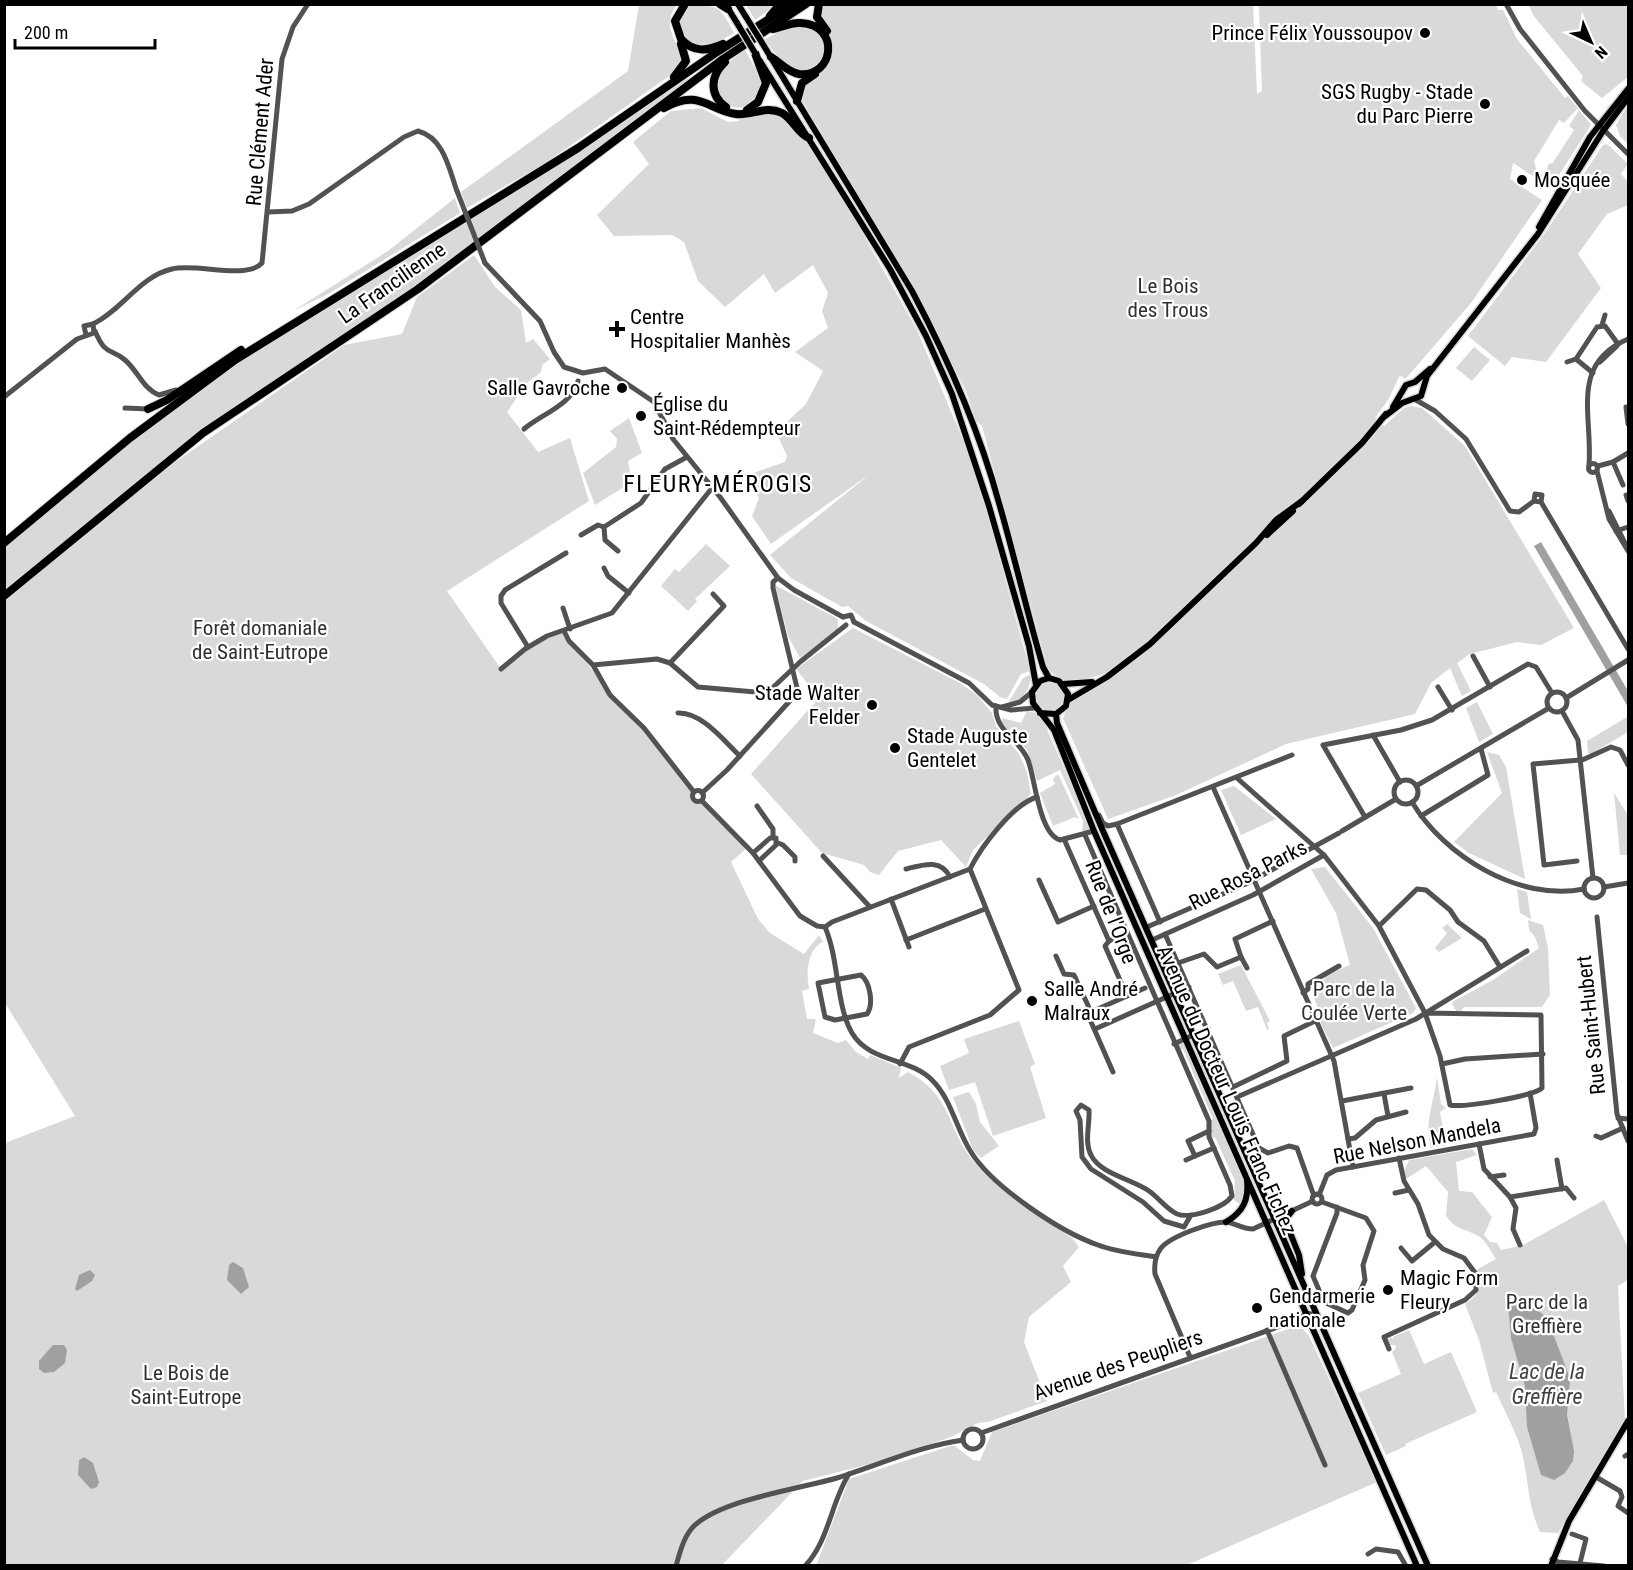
<svg xmlns="http://www.w3.org/2000/svg" width="1633" height="1570" viewBox="0 0 1633 1570" font-family="'Roboto Condensed',sans-serif">
<style>
.green{fill:#d9d9d9}
.water{fill:#a0a0a0}
.lines{fill:none;stroke-linecap:round;stroke-linejoin:round}
.minor-tunnel{stroke:#d9d9d9;stroke-width:5;stroke-dasharray:5 2.5;stroke-linecap:butt}
.major-casing{stroke:#dbdbdb;stroke-width:9}
.highway-casing{stroke:#dbdbdb;stroke-width:10}
.minor{stroke:#525252;stroke-width:5}
.major{stroke:#000;stroke-width:6}
.highway{stroke:#000;stroke-width:8}
.major-bridge-casing{stroke:#dbdbdb;stroke-width:9;stroke-linecap:butt}
.minor-bridge{stroke:#525252;stroke-width:5}
.major-bridge{stroke:#000;stroke-width:6}
.poi-dot{fill:#000;stroke:#fff;stroke-width:2}
.labels{text-anchor:middle;dominant-baseline:central;stroke-width:4.5;stroke-linejoin:round;paint-order:stroke}
.poi-label{font-size:21px;fill:#000;stroke:#fff;text-anchor:start}
.street-label{font-size:21px;fill:#000;stroke:#fff}
.park-label{font-size:21px;fill:#303030;stroke:#fff}
.water-label{font-size:22px;font-style:italic;fill:#414141;stroke:#fff}
.quarter-label{font-size:24px;letter-spacing:1.5px;fill:#000;stroke:#fff}
</style>
<rect width="100%" height="100%" fill="#fff"/>
<g class="green">
<path d="M639,5H677C661,25 676,39 683,59L675,72L547,162L467,208L461,192L628,71Z"/>
<path d="M692,5C721,5 721,9 734,33L708,48L694,47L680,33C679,21 680,11 692,5Z"/>
<polygon points="746,5 776,5 755,20"/>
<path d="M819,5H1253L1257,94L1262,91L1259,5H1496L1498,10H1503L1517,39L1565,98L1568,96L1578,108L1564,123L1559,120L1534,161L1537,172L1554,181L1550,187L1513,163L1510,179L1542,200L1471,303L1409,375L1405,379L1400,375L1388,400L1375,418L1384,426L1404,408L1411,406L1422,408L1465,446L1574,628L1541,645L1517,642L1470,654L1457,663L1471,691L1462,696L1450,668L1431,683L1415,714L1286,744L1176,795L1108,819L1063,718L1071,701L1108,678L1105,673C1085,680 1063,687 1048,669L982,426L976,421L966,391L915,290L799,95V88C813,75 842,58 829,35C822,23 819,19 819,5Z"/>
<polygon points="1529,5 1628,5 1628,77 1602,98 1581,81 1583,76 1533,15"/>
<path d="M792,26C811,27 820,30 827,48C809,90 782,66 765,39Z"/>
<path d="M745,50L763,82C755,104 743,116 721,101L715,82L724,66Z"/>
<path d="M687,78L688,80L401,297L198,433L5,593V547C74,489 142,428 217,377C370,272 533,183 687,78Z"/>
<polygon points="1628,105 1628,144 1620,136 1616,125"/>
<polygon points="701,108 728,122 739,121 742,114 781,113 809,138 917,330 975,469 1030,671 1021,674 1007,699 1000,697 984,684 866,621 848,606 842,607 791,578 770,555 870,474 771,544 752,516 759,498 744,476 785,462 787,456 776,432 806,404 823,371 795,352 828,328 822,311 828,293 813,265 775,293 764,274 725,307 698,281 684,242 672,235 614,236 597,215 649,164 633,142 671,111"/>
<polygon points="1579,110 1591,125 1557,178 1546,171 1549,163 1552,164 1574,130 1569,126"/>
<polygon points="1607,144 1628,164 1621,174 1628,182 1628,205 1607,214 1578,254 1601,288 1546,362 1512,357 1505,366 1468,336 1545,233 1603,145"/>
<polygon points="455,198 460,213 330,293 293,311 388,251"/>
<path d="M474,255L495,287L521,310L526,343L533,339L550,359L542,365L541,372L526,384L507,412L538,452L570,438L589,501L447,591L501,669L525,649L564,631L607,690L644,728L694,792L693,799L702,801L748,847L731,862L758,919L770,933L804,954L819,935L823,942C807,949 806,974 809,989L802,991L807,1019H816L813,1033L838,1043L846,1040L856,1052L868,1059L870,1055L901,1068L899,1078L908,1072C953,1096 946,1128 974,1162C1000,1193 1039,1216 1072,1238L1079,1247L1063,1266L1071,1282L1029,1317L1024,1342L1047,1401L988,1422L978,1423L951,1437L882,1461L803,1481L722,1565L5,1566V1143L75,1116L5,1003V601L158,474L344,345L402,334L417,297Z"/>
<polygon points="1474,347 1490,360 1472,381 1456,368"/>
<polygon points="629,418 642,453 628,461 632,482 595,505 583,473 616,447 617,439 610,431"/>
<polygon points="706,544 730,566 695,599 697,601 688,611 661,586 675,569 679,572"/>
<polygon points="775,585 838,619 838,630 800,658 788,636"/>
<polygon points="853,628 960,683 977,695 992,713 996,726 1019,754 1027,772 1031,794 973,850 966,867 941,840 898,851 879,875 870,872 864,865 822,853 751,774 819,698 796,669"/>
<path d="M1031,674C1030,690 1024,701 1008,703L1023,678Z"/>
<circle cx="1050" cy="696" r="14"/>
<polygon points="1477,702 1493,734 1479,742 1466,708"/>
<polygon points="1027,711 1036,713 1043,720 1090,828 1089,832 1082,831 1083,821 1060,770 1037,781 1027,750 1002,723 1002,718 1021,723"/>
<polygon points="1627,717 1628,732 1591,754 1588,753 1587,741"/>
<polygon points="1487,752 1499,755 1506,767 1525,879 1469,853 1454,842 1502,793"/>
<polygon points="1058,774 1079,819 1075,817 1053,826 1040,793 1055,784 1053,779"/>
<polygon points="1234,786 1276,819 1241,835 1221,790"/>
<polygon points="1614,793 1628,815 1628,855 1620,855"/>
<polygon points="1325,867 1373,928 1416,1008 1413,1013 1333,1048 1315,1012 1319,1010 1312,993 1313,983 1325,979 1324,976 1350,965 1336,913 1311,869"/>
<polygon points="1517,889 1527,892 1531,919 1520,913"/>
<polygon points="1528,920 1543,925 1548,948 1550,995 1542,1007 1464,1007 1461,1011 1456,1011 1452,1004 1454,1001 1493,980 1539,948 1535,937 1529,930"/>
<polygon points="1450,922 1448,925 1462,938 1439,952 1435,948 1447,933 1442,928"/>
<polygon points="1241,965 1270,1021 1267,1023 1269,1029 1267,1030 1258,1007 1246,1011 1233,981 1223,985 1218,974"/>
<polygon points="1019,1021 1035,1064 1030,1067 1046,1118 993,1136 975,1082 949,1090 940,1066 969,1053 964,1039"/>
<polygon points="1180,1043 1185,1045 1245,1180 1245,1194 1241,1205 1234,1200 1235,1181 1215,1137 1212,1138 1210,1121 1213,1119 1183,1049 1180,1051 1178,1046"/>
<path d="M1437,1077L1441,1104L1446,1108L1440,1112L1446,1145L1431,1148C1424,1123 1434,1102 1437,1077Z"/>
<polygon points="969,1092 976,1104 980,1122 999,1146 981,1158 973,1150 953,1097"/>
<path d="M1472,1149L1477,1155L1456,1162L1459,1191L1472,1192L1492,1217L1484,1235L1490,1242L1497,1243L1501,1250L1523,1245L1604,1200L1628,1247V1280L1618,1286L1625,1420L1558,1533L1540,1532C1527,1503 1529,1481 1522,1453C1517,1433 1505,1412 1496,1392L1493,1393L1479,1340L1465,1304C1479,1296 1483,1285 1476,1270L1496,1259C1491,1252 1486,1240 1478,1236C1463,1227 1458,1232 1446,1216L1448,1192L1426,1166L1406,1179L1404,1171L1409,1160Z"/>
<polygon points="1294,1327 1303,1329 1309,1336 1377,1482 1187,1565 816,1566 849,1479 950,1446 955,1446 973,1460 980,1461 992,1432"/>
<polygon points="1409,1330 1424,1364 1451,1352 1477,1412 1405,1444 1406,1446 1386,1455 1358,1393 1401,1374 1392,1352 1396,1348 1395,1345 1390,1345 1387,1340 1390,1337 1393,1339 1393,1337"/>
</g>
<g class="water">
<polygon points="1541,542 1628,691 1628,707 1534,546"/>
<polygon points="233,1262 243,1268 249,1287 241,1294 227,1280 229,1265"/>
<polygon points="90,1270 95,1275 92,1281 77,1291 75,1289 79,1275"/>
<polygon points="1514,1300 1530,1303 1547,1318 1570,1378 1567,1415 1574,1451 1573,1461 1565,1473 1554,1480 1541,1475 1527,1427 1525,1386 1511,1338 1508,1304"/>
<polygon points="53,1345 64,1345 67,1350 65,1363 54,1372 44,1373 39,1369 39,1361"/>
<polygon points="84,1457 93,1463 99,1482 97,1487 91,1489 78,1475 79,1460"/>
</g>
<g class="lines">
<polyline class="minor-tunnel" points="1204,892 1206,896"/>
<g class="major-casing">
<g id="major">
<polyline points="738,4 746,17"/>
<polyline points="726,5 737,23"/>
<path d="M764,46L912,291C948,359 979,429 999,503C1015,558 1027,613 1043,667L1049,678"/>
<polyline points="760,61 890,269 926,336 952,394 989,506 1029,646 1036,685"/>
<polyline points="1539,227 1590,137 1628,89"/>
<polyline points="1393,407 1406,385 1415,382 1430,369"/>
<polyline points="1385,416 1402,403 1421,396 1427,376 1538,234 1603,131 1628,98"/>
<polyline points="1299,504 1362,443 1386,414"/>
<polyline points="1267,535 1293,511"/>
<polyline points="1063,684 1092,682"/>
<polyline points="1068,700 1107,677 1150,644 1256,543 1276,520 1302,501"/>
<polyline points="1040,713 1056,714 1066,706 1068,694 1059,681 1049,678 1040,681 1032,692 1033,703 1054,730 1094,831 1417,1566"/>
<polyline points="1056,714 1057,723 1103,831 1428,1566"/>
<polyline points="1292,1211 1285,1220 1299,1255 1302,1274"/>
<path d="M1226,1222C1243,1212 1249,1200 1247,1180"/>
<polyline points="1551,1566 1569,1521 1628,1421"/>
</g>
</g>
<g class="highway-casing">
<g id="highway">
<path d="M685,4L675,21L681,39C694,53 707,51 723,44"/>
<polyline points="720,4 728,9"/>
<polyline points="819,4 817,17 827,31"/>
<polyline points="770,16 780,4"/>
<path d="M771,57C780,62 787,72 799,74C834,78 841,25 801,23C791,22 783,27 773,29"/>
<path d="M725,62C710,76 709,95 726,107"/>
<polyline points="674,77 686,61 681,44"/>
<polyline points="797,101 802,83 815,74"/>
<path d="M664,108C699,88 708,110 736,114C752,116 765,105 782,113C794,120 797,133 809,138"/>
<polyline points="747,110 758,102 766,83 755,53"/>
<polyline points="148,409 167,400 241,350"/>
<polyline points="4,543 130,438 235,360 578,148 717,52 793,4"/>
<polyline points="4,596 203,433 418,289 723,59 806,4"/>
</g>
</g>
<g class="minor">
<polyline points="1506,4 1520,29 1585,111 1628,154"/>
<path d="M268,212L292,211L309,204L404,137L418,131C444,138 449,169 457,191"/>
<polyline points="485,263 540,321 554,352 564,367 583,373 605,369 654,402 673,439 720,497 778,578 794,590 843,617"/>
<path d="M93,324C122,310 140,276 172,269C197,263 246,280 262,263L282,59L293,27L308,4"/>
<polyline points="1602,325 1605,315"/>
<path d="M95,331C106,357 110,347 125,360C138,371 143,389 159,395L176,390"/>
<polyline points="1567,362 1576,359"/>
<polyline points="1600,362 1617,346"/>
<polyline points="1593,373 1576,359 1597,327 1605,326 1618,344"/>
<polyline points="4,397 77,339 94,333 93,324 84,326 86,335"/>
<polyline points="1416,400 1435,411 1466,439 1510,511 1519,512 1534,501"/>
<polyline points="1626,407 1628,424"/>
<polyline points="125,408 148,409"/>
<path d="M524,429C540,415 573,404 578,381"/>
<polyline points="1613,462 1623,485"/>
<circle cx="1593" cy="468" r="4.5"/>
<path d="M1589,465C1593,416 1569,364 1628,339"/>
<polyline points="1598,466 1613,462 1628,453"/>
<polyline points="1597,471 1609,519 1628,551"/>
<polyline points="1626,495 1628,501"/>
<polyline points="1541,502 1534,501 1535,494 1542,495 1541,502 1628,649"/>
<polyline points="1609,511 1625,543"/>
<polyline points="1616,531 1628,527"/>
<polyline points="581,535 598,525 604,527"/>
<polyline points="618,551 605,540 604,527 641,503 665,469 687,457"/>
<polyline points="604,568 608,576 629,593"/>
<polyline points="563,608 570,629"/>
<polyline points="843,617 851,615 854,622"/>
<polyline points="854,622 969,683 992,705 1011,710 1035,708"/>
<polyline points="564,631 569,641 593,665 657,659 670,663 698,687 767,693 800,662 846,625"/>
<polyline points="528,647 501,603 501,596 505,590 566,553"/>
<polyline points="1473,656 1490,687"/>
<polyline points="670,663 724,606 713,594"/>
<polyline points="593,665 610,695 644,728 694,792"/>
<polyline points="501,669 525,649 547,636 612,613 712,488"/>
<polyline points="1438,687 1452,710"/>
<circle cx="1557" cy="702" r="10"/>
<polyline points="1566,698 1628,660"/>
<path d="M996,706C994,731 1020,739 1028,760C1035,778 1039,834 1060,840L1094,831"/>
<polyline points="1002,707 1020,702 1032,692"/>
<polyline points="1562,711 1578,740 1593,878"/>
<path d="M678,713C702,712 724,741 740,756"/>
<polyline points="1373,735 1400,782"/>
<polyline points="1580,761 1611,747 1620,750 1628,765"/>
<path d="M1238,779L1324,855L1379,926L1425,1013L1440,1056L1450,1105C1463,1108 1534,1096 1542,1088L1541,1015L1425,1013"/>
<circle cx="1406" cy="792" r="12"/>
<polyline points="1416,786 1549,708"/>
<polyline points="1213,787 1334,1061 1353,1167"/>
<circle cx="698" cy="796" r="5.5"/>
<polyline points="702,793 727,770 798,692 773,588 773,582 778,578"/>
<path d="M702,801L753,853L800,916L817,926L825,927C839,959 836,1006 852,1033C870,1063 909,1057 932,1080C952,1100 956,1129 971,1152C992,1186 1060,1232 1098,1245C1116,1252 1137,1254 1156,1257"/>
<path d="M1412,802C1444,856 1519,902 1584,889"/>
<polyline points="757,806 773,829 773,837"/>
<polyline points="1099,815 1103,823 1108,826 1117,824 1292,755"/>
<polyline points="1421,816 1488,775 1481,749"/>
<polyline points="1365,817 1323,745 1401,730 1432,720 1528,664 1536,667 1552,693"/>
<polyline points="1117,824 1160,922"/>
<polyline points="1342,831 1396,799"/>
<path d="M1085,835L1209,1121V1137L1230,1185L1232,1196C1224,1208 1191,1219 1177,1214C1166,1209 1158,1197 1149,1191C1132,1179 1100,1174 1091,1155C1084,1142 1090,1124 1089,1110L1081,1105L1076,1111L1080,1120L1082,1157L1091,1169L1143,1202L1164,1221L1184,1227L1191,1215"/>
<polyline points="1064,839 1109,941 1105,946 1127,996"/>
<polyline points="778,843 783,845 795,857 795,861"/>
<polyline points="753,853 770,838 776,838 776,845 759,861"/>
<polyline points="823,856 870,907"/>
<polyline points="1577,861 1544,865 1533,764 1580,760"/>
<path d="M906,869C922,865 941,858 950,877"/>
<circle cx="1594" cy="888" r="10"/>
<polyline points="1039,880 1058,922 1094,906"/>
<polyline points="1604,887 1628,883"/>
<polyline points="891,899 909,947"/>
<polyline points="1597,917 1617,1114 1628,1141"/>
<polyline points="1379,926 1417,889 1426,890 1450,910 1458,922 1484,941 1500,967"/>
<polyline points="825,927 832,922 970,869"/>
<polyline points="1147,927 1248,883 1339,833"/>
<polyline points="1165,934 1259,1148 1268,1153 1289,1146 1297,1148 1314,1196"/>
<polyline points="906,940 985,909"/>
<polyline points="1152,940 1253,895 1324,855"/>
<polyline points="1109,941 1125,934"/>
<polyline points="1056,956 1064,974 1074,975 1091,1012 1145,988"/>
<polyline points="1241,957 1247,968"/>
<polyline points="1178,963 1204,954 1217,967 1241,957 1235,939 1273,921"/>
<path d="M861,975C870,982 874,1004 867,1014L835,1020L825,1017L818,983Z"/>
<polyline points="1303,993 1308,989 1308,984 1339,966"/>
<polyline points="1091,1012 1088,1015 1113,1072"/>
<polyline points="1095,1029 1189,987"/>
<polyline points="1174,1044 1208,1028"/>
<path d="M900,1064L909,1047L990,1015L1019,990L970,869C981,847 1013,804 1037,797"/>
<polyline points="1442,1064 1465,1059 1543,1054"/>
<polyline points="1233,1087 1287,1061 1284,1036 1315,1021"/>
<polyline points="1384,1094 1388,1116"/>
<polyline points="1237,1097 1416,1019 1527,951"/>
<polyline points="1342,1101 1411,1088"/>
<polyline points="1618,1118 1628,1119"/>
<polyline points="1209,1131 1188,1141 1195,1156 1214,1148"/>
<polyline points="1596,1136 1601,1138 1623,1128"/>
<polyline points="1348,1139 1355,1138 1376,1120 1406,1112"/>
<polyline points="1479,1144 1484,1169 1510,1197 1516,1208 1513,1229 1520,1245"/>
<polyline points="1186,1160 1195,1156"/>
<polyline points="1557,1160 1562,1189"/>
<polyline points="1490,1177 1504,1175"/>
<polyline points="1395,1193 1409,1190"/>
<circle cx="1317" cy="1199" r="5"/>
<polyline points="1319,1195 1327,1175 1336,1170 1534,1134 1536,1128 1530,1093"/>
<polyline points="1510,1197 1566,1188 1574,1198"/>
<polyline points="1322,1202 1366,1218 1374,1231 1363,1265 1365,1280 1352,1310 1348,1313 1324,1302 1313,1276 1337,1213 1337,1207"/>
<polyline points="1401,1248 1412,1261 1435,1242"/>
<polyline points="1267,1330 1325,1465"/>
<polyline points="1389,1349 1384,1337 1465,1300 1476,1290 1476,1274 1464,1258 1443,1249 1429,1235 1418,1204 1404,1181 1399,1158"/>
<path d="M1190,1357L1155,1274C1154,1265 1155,1256 1161,1248C1171,1236 1211,1222 1226,1222C1235,1223 1243,1229 1253,1229L1313,1201"/>
<circle cx="973" cy="1439" r="10"/>
<polyline points="981,1433 1300,1319 1306,1313 1317,1315"/>
<polyline points="1625,1456 1628,1454"/>
<polyline points="1596,1477 1620,1491 1622,1497 1618,1506 1628,1513"/>
<polyline points="1572,1534 1586,1539 1580,1563"/>
<polyline points="1368,1554 1376,1549 1398,1552 1406,1566"/>
<polyline points="1552,1559 1558,1562 1604,1566"/>
<path d="M676,1566C680,1552 684,1535 695,1525C724,1499 799,1489 837,1478C879,1465 920,1446 963,1440"/>
<path d="M805,1566C829,1541 831,1502 849,1474"/>
</g>
<use href="#major" class="major"/>
<use href="#highway" class="highway"/>
<g class="major-bridge-casing">
<g id="major-bridge">
<polyline points="746,17 764,46"/>
<polyline points="737,23 755,53"/>
</g>
</g>
<polyline class="minor-bridge" points="457,191 485,263"/>
<use href="#major-bridge" class="major-bridge"/>
</g>
<g class="poi-dot">
<circle cx="1425" cy="33" r="6"/>
<circle cx="1485" cy="104" r="6"/>
<circle cx="1522" cy="180" r="6"/>
<path d="M614 320h6v6h6v6h-6v6h-6v-6h-6v-6h6z"/>
<circle cx="622" cy="388" r="6"/>
<circle cx="641" cy="416" r="6"/>
<circle cx="872" cy="705" r="6"/>
<circle cx="895" cy="748" r="6"/>
<circle cx="1032" cy="1001" r="6"/>
<circle cx="1388" cy="1290" r="6"/>
<circle cx="1257" cy="1308" r="6"/>
</g>
<g class="labels">
<g class="poi-label">
<text x="1413" y="33" text-anchor="end">Prince Félix Youssoupov</text>
<text x="1473" y="92" text-anchor="end">SGS Rugby - Stade<tspan x="1473" dy="24">du Parc Pierre</tspan></text>
<text x="1534" y="180">Mosquée</text>
<text x="630" y="317">Centre<tspan x="630" dy="24">Hospitalier Manhès</tspan></text>
<text x="610" y="388" text-anchor="end">Salle Gavroche</text>
<text x="653" y="404">Église du<tspan x="653" dy="24">Saint-Rédempteur</tspan></text>
<text x="860" y="693" text-anchor="end">Stade Walter<tspan x="860" dy="24">Felder</tspan></text>
<text x="907" y="736">Stade Auguste<tspan x="907" dy="24">Gentelet</tspan></text>
<text x="1044" y="989">Salle André<tspan x="1044" dy="24">Malraux</tspan></text>
<text x="1400" y="1278">Magic Form<tspan x="1400" dy="24">Fleury</tspan></text>
<text x="1269" y="1296">Gendarmerie<tspan x="1269" dy="24">nationale</tspan></text>
</g>
<g class="street-label">
<text transform="translate(260 132) rotate(-85)">Rue Clément Ader</text>
<text transform="translate(392 283) rotate(-35)">La Francilienne</text>
<text transform="translate(1248 875) rotate(-27)">Rue Rosa Parks</text>
<text transform="translate(1111 912) rotate(69)">Rue de l'Orge</text>
<text transform="translate(1591 1025) rotate(-96)">Rue Saint-Hubert</text>
<text transform="translate(1227 1090) rotate(66)">Avenue du Docteur Louis Franc Fichez</text>
<text transform="translate(1417 1141) rotate(-11)">Rue Nelson Mandela</text>
<text transform="translate(1118 1365) rotate(-19)">Avenue des Peupliers</text>
</g>
<g class="park-label">
<text x="1168" y="286">Le Bois<tspan x="1168" dy="24">des Trous</tspan></text>
<text x="260" y="628">Forêt domaniale<tspan x="260" dy="24">de Saint-Eutrope</tspan></text>
<text x="1354" y="989">Parc de la<tspan x="1354" dy="24">Coulée Verte</tspan></text>
<text x="1547" y="1302">Parc de la<tspan x="1547" dy="24">Greffière</tspan></text>
<text x="186" y="1373">Le Bois de<tspan x="186" dy="24">Saint-Eutrope</tspan></text>
</g>
<g class="water-label">
<text x="1547" y="1371">Lac de la<tspan x="1547" dy="25">Greffière</tspan></text>
</g>
<g class="quarter-label">
<text x="718" y="484">FLEURY-MÉROGIS</text>
</g>
</g>
<rect width="1633" height="1570" fill="none" stroke="#000000" stroke-width="12"/>
<g transform="translate(1591 42) rotate(136)" stroke="#ffffff" stroke-width="4.5" paint-order="stroke">
<path d="M0-4.5L10 22L0 15L-10 22Z" fill="#000000"/>
<text y="-9" font-size="16" font-weight="bold" text-anchor="middle" fill="#000000">N</text>
</g>
<path d="M15 39v9h140v-9" fill="none" stroke="#000000" stroke-width="3"/>
<text x="24" y="39" font-size="18" fill="#000000" stroke="#ffffff" stroke-width="4.5" paint-order="stroke">200 m</text>
</svg>
